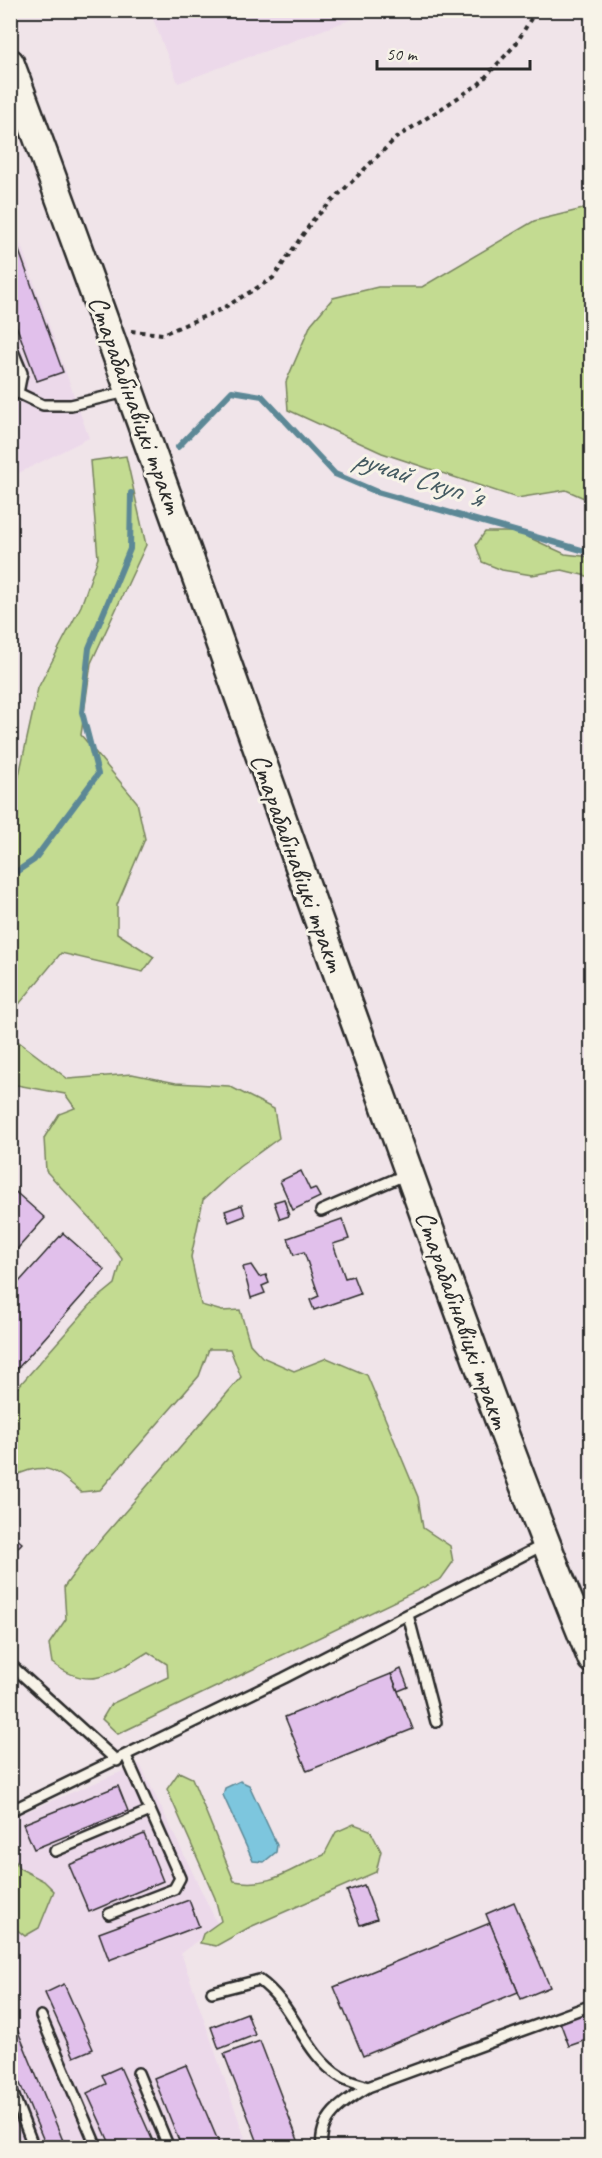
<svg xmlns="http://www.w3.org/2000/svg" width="602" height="2158" viewBox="0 0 602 2158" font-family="Caveat,sans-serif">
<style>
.built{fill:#ecd9ea}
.green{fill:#c3db91;stroke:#77835e;stroke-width:1.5}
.water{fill:#7dc6de;stroke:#5c8896;stroke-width:1.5}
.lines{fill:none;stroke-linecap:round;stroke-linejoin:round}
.stream{stroke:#5c8896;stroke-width:6}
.building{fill:#e1c0eb;stroke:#2b2b2b;stroke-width:1.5}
.lane-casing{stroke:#2b2b2b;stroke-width:14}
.secondary-casing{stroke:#2b2b2b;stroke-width:32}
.path{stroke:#2b2b2b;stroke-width:4;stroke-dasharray:4.5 4.5;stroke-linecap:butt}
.lane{stroke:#f7f3e8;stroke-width:9}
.secondary{stroke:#f7f3e8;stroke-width:27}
.labels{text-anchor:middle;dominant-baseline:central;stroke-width:6;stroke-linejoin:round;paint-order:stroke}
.street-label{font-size:28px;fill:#2b2b2b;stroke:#f7f3e8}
.water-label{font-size:30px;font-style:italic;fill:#445a61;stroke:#f7f3e8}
</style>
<rect width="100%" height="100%" fill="#f0e4e9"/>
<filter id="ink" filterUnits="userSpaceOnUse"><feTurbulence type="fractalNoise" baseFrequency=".0167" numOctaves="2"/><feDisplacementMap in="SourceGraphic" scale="12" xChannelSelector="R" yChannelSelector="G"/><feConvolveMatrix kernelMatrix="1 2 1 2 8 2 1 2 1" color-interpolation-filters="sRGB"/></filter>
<g filter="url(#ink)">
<g class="built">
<polygon points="150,11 374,11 178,83"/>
<polygon points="10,214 89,438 11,477 10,477"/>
<polygon points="140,1764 218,1925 181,1953 248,2147 11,2148 11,1818"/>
</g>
<g class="green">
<polygon points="591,207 591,501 566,490 517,498 382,453 288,410 286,382 311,324 333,298 378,287 422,287 534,221"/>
<polygon points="126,456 146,545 91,663 81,735 137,802 145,839 117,905 117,933 154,957 143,972 61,953 11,1014 11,812 38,688 81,606 98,558 90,461"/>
<polygon points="485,532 517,532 565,554 591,557 591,577 562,570 532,575 502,570 482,562 476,545"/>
<path d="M11,1036L68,1079L132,1074L176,1083L229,1086L274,1109L279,1138L239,1167L203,1200L191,1257L201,1305L222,1311L240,1310L250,1344L262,1357L294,1371L327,1358L367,1375L418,1497L423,1528L450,1546L453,1562L441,1579L118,1734L102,1719L111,1704L168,1677L167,1664L148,1652C111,1674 91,1692 52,1663L49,1644L66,1619L64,1587L86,1557L241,1377L230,1349H209L199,1376L100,1490L81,1492C52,1467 47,1462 11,1477V1395L93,1302L115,1284L122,1259L96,1225L46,1171L44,1138L59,1114L75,1108L65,1094L11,1084Z"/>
<path d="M179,1772L192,1778L234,1881C272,1888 291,1868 324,1855L336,1832L354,1824L370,1830L381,1851L376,1872L250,1927L216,1946L200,1943L203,1934L221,1921L215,1898L167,1789Z"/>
<polygon points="10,1850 19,1868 44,1881 54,1891 39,1928 25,1936 11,1925"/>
</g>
<polygon class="water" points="240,1781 249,1785 277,1845 276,1852 264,1862 253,1861 223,1795 225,1788"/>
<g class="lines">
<g class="stream">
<polyline points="178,447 232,391 262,396 335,474 377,492 592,553"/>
<polyline points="10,876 34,860 98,774 82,712 89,648 130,549 131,493"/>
</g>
</g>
<g class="building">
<polygon points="10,226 63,372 37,381 10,309"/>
<polygon points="301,1171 310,1190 315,1188 320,1197 293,1210 280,1181"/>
<polygon points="10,1187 45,1218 10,1257"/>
<polygon points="284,1199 289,1216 280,1219 274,1202"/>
<polygon points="242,1205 245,1216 229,1222 225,1211"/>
<polygon points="342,1219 349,1239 333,1244 345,1278 353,1276 360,1294 314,1310 310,1300 319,1296 304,1252 294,1255 288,1238"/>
<polygon points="63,1233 105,1270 10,1377 10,1292"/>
<polygon points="251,1265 259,1277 266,1275 269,1283 262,1286 265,1293 251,1298 243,1267"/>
<polygon points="10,1533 22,1543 11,1555 10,1554"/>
<polygon points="401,1669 408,1687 398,1691 391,1674"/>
<polygon points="391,1674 413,1729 307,1771 285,1717"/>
<polygon points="118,1786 128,1811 34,1849 23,1824"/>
<polygon points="144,1834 163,1881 89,1912 69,1865"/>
<polygon points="364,1885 377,1919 360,1925 347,1891"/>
<polygon points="189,1900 199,1926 109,1960 99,1933"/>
<polygon points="514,1902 550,1987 521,1999 486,1914"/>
<polygon points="490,1923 518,1992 363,2056 334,1987"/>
<polygon points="64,1984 93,2049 74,2057 45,1993"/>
<polygon points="10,2012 66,2148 47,2148 10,2060"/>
<polygon points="247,2013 255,2035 219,2049 211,2027"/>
<polygon points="583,2014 592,2038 569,2046 560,2022"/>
<polygon points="260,2041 301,2148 260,2148 224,2054"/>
<polygon points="186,2065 221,2148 182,2148 154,2078"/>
<polygon points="120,2067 156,2148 112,2148 87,2093 106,2084 102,2075"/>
</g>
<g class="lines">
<g class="lane-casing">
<g id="lane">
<polyline points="10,344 22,373 18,393"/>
<polyline points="10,395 18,393 43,405 71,405 126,392"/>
<polyline points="321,1211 407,1174"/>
<polyline points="408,1615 436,1722"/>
<polyline points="10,1664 117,1761"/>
<polyline points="10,1811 284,1678 543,1545"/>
<polyline points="55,1851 150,1811"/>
<polyline points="109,1914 174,1889 180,1878 126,1756"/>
<path d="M212,1992L259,1980C295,2005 303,2054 341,2077C349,2082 360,2084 368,2087L592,2005"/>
<polyline points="41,2016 97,2148"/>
<polyline points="138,2073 169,2148"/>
<polyline points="10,2086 34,2148"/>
<path d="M322,2148C318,2116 345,2101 368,2087"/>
</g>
</g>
<g class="secondary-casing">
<path id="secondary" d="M10,63C127,378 238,695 351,1011C429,1227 505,1445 592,1659"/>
</g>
<polyline class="path" points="131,331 163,334 222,309 273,278 313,220 396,138 479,84 516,44 536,10"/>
<use href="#lane" class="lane"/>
<use href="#secondary" class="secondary"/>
</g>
</g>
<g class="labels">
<g class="street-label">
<text transform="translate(136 404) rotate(70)">Старабабінавіцкі тракт</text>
<text transform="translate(298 862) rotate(70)">Старабабінавіцкі тракт</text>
<text transform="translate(463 1319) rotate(70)">Старабабінавіцкі тракт</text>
</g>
<g class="water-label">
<text transform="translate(419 477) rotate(18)">ручай Скупʼя</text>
</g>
</g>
<rect width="602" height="2158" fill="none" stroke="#f7f3e8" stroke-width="36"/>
<rect x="18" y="18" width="566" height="2122" fill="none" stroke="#2b2b2b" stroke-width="2" filter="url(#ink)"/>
<path d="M377 60v9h153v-9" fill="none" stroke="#2b2b2b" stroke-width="3"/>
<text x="386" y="60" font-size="18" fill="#2b2b2b" stroke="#f7f3e8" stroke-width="4.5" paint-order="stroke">50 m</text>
</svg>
